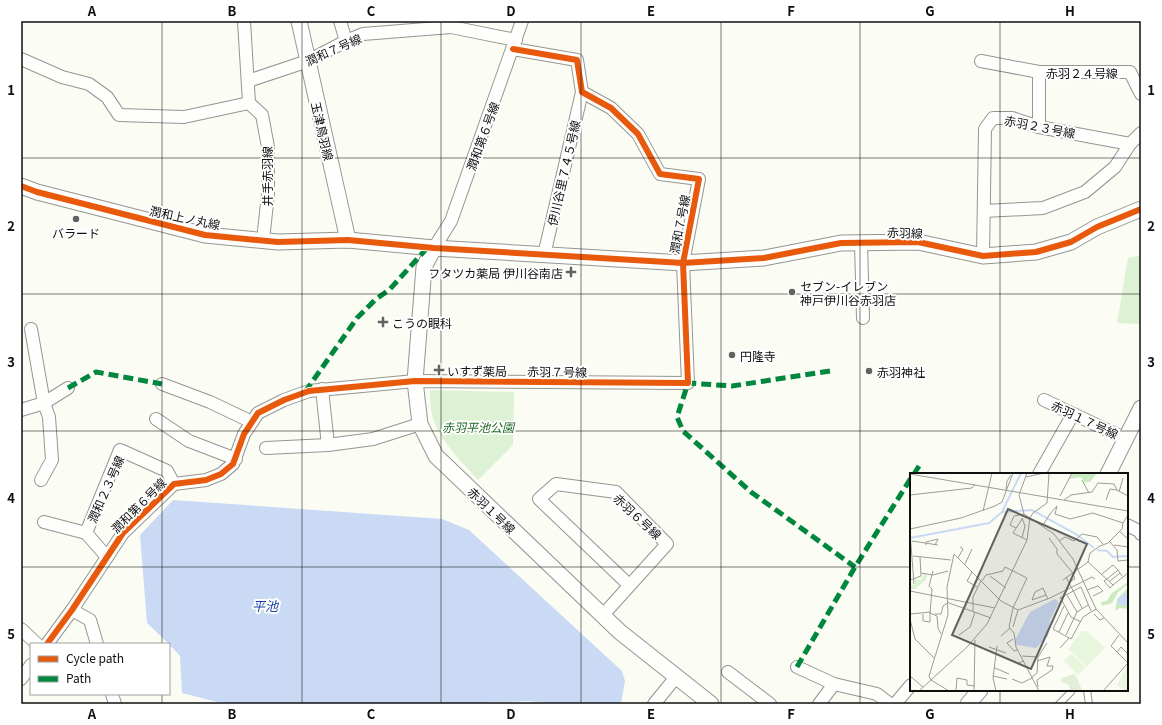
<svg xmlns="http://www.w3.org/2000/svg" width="1162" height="725" viewBox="0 0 1162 725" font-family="Georgia,'Noto Sans JP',serif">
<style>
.green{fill:#ddf2d4}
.water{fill:#cadaf5}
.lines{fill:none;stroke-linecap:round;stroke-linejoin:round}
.service-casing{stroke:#959692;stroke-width:8}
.minor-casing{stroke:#959692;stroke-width:14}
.tertiary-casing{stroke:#959692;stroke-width:17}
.service{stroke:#fefffd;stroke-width:6}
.minor{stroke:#fefffd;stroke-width:12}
.tertiary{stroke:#fefffd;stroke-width:15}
.quiet{stroke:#00873e;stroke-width:5;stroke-dasharray:10 5;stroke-linecap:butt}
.cycleway-casing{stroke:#fff;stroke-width:8}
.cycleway{stroke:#e8590c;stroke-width:6}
.grid{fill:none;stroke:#0f0f0f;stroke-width:1;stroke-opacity:0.55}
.poi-dot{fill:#62625f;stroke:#fff;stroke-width:1.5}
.labels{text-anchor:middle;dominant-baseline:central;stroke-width:4;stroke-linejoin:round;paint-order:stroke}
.street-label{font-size:12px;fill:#0f0f0f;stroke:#fff}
.poi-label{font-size:12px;fill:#0f0f0f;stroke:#fff;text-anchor:start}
.park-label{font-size:12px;font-style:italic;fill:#1e6824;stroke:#fff}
.water-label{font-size:13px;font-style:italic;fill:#173ea2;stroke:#fff}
.inset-river{fill:none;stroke:#cadaf5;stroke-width:2}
.inset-road{fill:none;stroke:#9d9d98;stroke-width:1}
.view{fill:#62625f;fill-opacity:0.15;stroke:#62625f;stroke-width:2}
.inset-edge{fill:none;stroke:#0f0f0f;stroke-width:2}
.neatline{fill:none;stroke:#0f0f0f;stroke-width:1.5}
.grid-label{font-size:13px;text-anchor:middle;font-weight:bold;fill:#0f0f0f}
</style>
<rect width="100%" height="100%" fill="#fbfcf4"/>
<g class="green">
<polygon points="1141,255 1141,324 1117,323 1128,258"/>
<path d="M430,390L514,392L513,445L478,480C463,463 441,442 434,421C430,411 430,400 430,390Z"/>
</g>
<polygon class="water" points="173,500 442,519 469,530 622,671 625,681 621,704 555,704 528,701 462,704 225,704 182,693 180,656 169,644 147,623 140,535"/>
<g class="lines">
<g class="service-casing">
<g id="service">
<polyline points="1087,690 1089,704"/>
<polyline points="1059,704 1071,692"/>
</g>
</g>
<g class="minor-casing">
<g id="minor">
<polyline points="244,21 249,103 262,115 268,147 268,194 263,240"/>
<polyline points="340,21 346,41"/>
<polyline points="21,59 62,77 89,84 107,97 119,115 184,117 249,103"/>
<polyline points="981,61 1039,72"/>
<polyline points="248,81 308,61 346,41 363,34 451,27 516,40"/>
<polyline points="1039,127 1039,72 1130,72 1141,94"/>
<polyline points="984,211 1043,208 1085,192 1115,167 1130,144 1141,133"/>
<polyline points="861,243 863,318"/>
<polyline points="434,248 451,221 522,21"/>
<polyline points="544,255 582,92"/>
<polyline points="983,256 985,129 993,118 1012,118 1039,127 1130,144"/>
<polyline points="31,329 44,403 49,417 52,460 41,480"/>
<polyline points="162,384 210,402 252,422"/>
<polyline points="322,389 328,445"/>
<polyline points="1044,400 1126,439"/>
<polyline points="21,410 44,403 68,388"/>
<polyline points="156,419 189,441 236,459"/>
<polyline points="266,448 328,445 373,439 420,424"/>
<polyline points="1039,474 1073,414"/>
<polyline points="44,522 86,533"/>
<polyline points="1127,525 1139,531 1141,534"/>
<polyline points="107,557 86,533 120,450 167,471 174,484"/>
<polyline points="72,610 90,620 97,644"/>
<polyline points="603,615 667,544 616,492 556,484 539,499 629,585"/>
<polyline points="21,629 37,644"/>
<polyline points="47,644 72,610 123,533 174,484 206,480 221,474 233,464 244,434 258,413 284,400 309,391 415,381 688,383 683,263 699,179 660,174 638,134 611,108 582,92 577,60 513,49"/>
<polyline points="797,667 834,684 877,694 890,704"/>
<polyline points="728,672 770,704"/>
<polyline points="21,679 31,665"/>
<polyline points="112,694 115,704"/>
<polyline points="654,704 676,677"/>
<polyline points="819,704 834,684"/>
<polyline points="895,704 911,685"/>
</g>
</g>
<g class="tertiary-casing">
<g id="tertiary">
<polyline points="299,21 348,240"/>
<polyline points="21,186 37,192 205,235 278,242 348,240 434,248 683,263 764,258 841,243 918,242 983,256 1036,252 1071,242 1097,227 1141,209"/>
<polyline points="434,248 424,267 415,381 420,424 436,456 620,632 711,704"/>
<polyline points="1108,474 1141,408"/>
<polyline points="968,704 980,690"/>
</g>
</g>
<use href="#service" class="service"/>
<use href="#minor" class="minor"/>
<use href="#tertiary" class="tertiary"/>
<g class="quiet">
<polyline points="830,371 732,386 688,383 677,417 683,431 751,492 855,567"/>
<polyline points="68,388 96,372 162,384"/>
<polyline points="305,392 357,318 375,300 390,289 428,247"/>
<polyline points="914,474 919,466"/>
<polyline points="797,667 855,567 911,478"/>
</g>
<g class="cycleway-casing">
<g id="cycleway">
<polyline points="21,186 37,192 205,235 278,242 348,240 434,248 683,263 764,258 841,243 918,242 983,256 1036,252 1071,242 1097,227 1141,209"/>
<polyline points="47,644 72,610 123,533 174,484 206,480 221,474 233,464 244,434 258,413 284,400 309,391 415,381 688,383 683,263 699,179 660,174 638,134 611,108 582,92 577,60 513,49"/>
</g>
</g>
<use href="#cycleway" class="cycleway"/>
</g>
<path class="grid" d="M162,21V644M302,21V704M441,21V704M581,21V704M721,21V704M860,21V704M1000,21V474M21,158H1141M21,294H1141M21,431H1141M21,567H911M1127,567H1141M1000,690V704M162,694V704"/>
<g class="poi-dot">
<circle cx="76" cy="219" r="4"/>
<path d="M569 266h4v4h4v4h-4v4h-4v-4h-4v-4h4z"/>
<circle cx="792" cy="292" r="4"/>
<path d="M381 316h4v4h4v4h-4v4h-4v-4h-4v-4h4z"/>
<circle cx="732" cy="355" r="4"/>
<path d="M437 364h4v4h4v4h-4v4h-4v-4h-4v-4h4z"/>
<circle cx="869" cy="371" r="4"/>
</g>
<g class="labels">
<g class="street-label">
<text transform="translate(333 49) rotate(-24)">潤和７号線</text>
<text x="1082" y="72">赤羽２４号線</text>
<text transform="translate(1040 126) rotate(11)">赤羽２３号線</text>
<text transform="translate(323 131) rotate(77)">玉津鳥羽線</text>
<text transform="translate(482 136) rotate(-70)">潤和第６号線</text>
<text transform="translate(563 173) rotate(-77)">伊川谷里７４５号線</text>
<text transform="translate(266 176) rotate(-90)">井手赤羽線</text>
<text transform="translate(185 217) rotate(12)">潤和上ノ丸線</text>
<text transform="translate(679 224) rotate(-79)">潤和７号線</text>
<text transform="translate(905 232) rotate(2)">赤羽線</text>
<text transform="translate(557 371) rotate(1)">赤羽７号線</text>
<text transform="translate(1085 419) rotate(25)">赤羽１７号線</text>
<text transform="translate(105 489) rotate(-66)">潤和２３号線</text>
<text transform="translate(138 505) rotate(-45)">潤和第６号線</text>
<text transform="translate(492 510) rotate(44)">赤羽１号線</text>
<text transform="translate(638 516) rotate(43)">赤羽６号線</text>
</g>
<g class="poi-label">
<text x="76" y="232" text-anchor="middle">バラード</text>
<text x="563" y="272" text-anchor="end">フタツカ薬局 伊川谷南店</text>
<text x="800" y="285">セブン-イレブン<tspan x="800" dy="14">神戸伊川谷赤羽店</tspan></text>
<text x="392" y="322">こうの眼科</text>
<text x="740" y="355">円隆寺</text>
<text x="447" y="370">いすず薬局</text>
<text x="877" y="371">赤羽神社</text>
</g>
<g class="park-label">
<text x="478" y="426">赤羽平池公園</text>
</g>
<g class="water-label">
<text x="265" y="605">平池</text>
</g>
</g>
<g transform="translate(910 473)">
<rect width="218" height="218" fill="#fbfcf4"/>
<path d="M14,100L17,101L16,107L5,116H0V113L5,111V106L11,107Z" fill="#ddf2d4"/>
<path d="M161,0H187L181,8L175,10L171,4L160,6ZM218,109V111L208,119L202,130L192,133L191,129L197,128L201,121ZM218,115V136L210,135L205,138L207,126Z" fill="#cbeac2"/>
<path d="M164,201L166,203L172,217L157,218L160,216L158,211L151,209L152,205Z" fill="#e2eed8"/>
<path d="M172,158H177L195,175L177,194L158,176ZM161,181L176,194L168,202L154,188ZM218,192V218H215L207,212Z" fill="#e9f6de"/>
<path d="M216,119L218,132H208V126ZM145,126L149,129L140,147L138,163L126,175L107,172L105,167L120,139Z" fill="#cadaf5"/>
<path class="inset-river" d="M92,39L122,37L166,61L184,75M0,65L79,50L92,39L111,0M187,77L197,78L203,84L218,83"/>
<path class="inset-road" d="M117,0L109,22L114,41L144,61L163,86L186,136L218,170M0,1L218,38M116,4L134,0M172,7L179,20M96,17L97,8L101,2M209,19L213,5M0,22L62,15L65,11M150,23L162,0M154,27L161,22L182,19L188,10L204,11L207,17L218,23M196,27L200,16L207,17M73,38L82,0M139,42L147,33L145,41L160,46L183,40L213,50L218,42M112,45L115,53L112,65M112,46L103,60L117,67M213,50L212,56L198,70L190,73L180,80L178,89L203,112L218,100M133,52L140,41M106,55L100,52L104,43L114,41M0,56L51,45L85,33L92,29L103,0M209,58L218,66M0,59L4,111M139,65L147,76V81L162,99L165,106L159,109M2,68L28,72M149,68L155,64L164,68L172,61L187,64L193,71M200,69L207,77L208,88L218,87M16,72V69L28,66L25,72M204,72L218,74M3,83L41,87M48,85L53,76L50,74M55,91L62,76M23,98L19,113L22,116L20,140L27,143L28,155L31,161M62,99L57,108L67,114M11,100L23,102L38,98M192,101L203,92L208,97M80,103L96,115M156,104L172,135M197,106L208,97L212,103M197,106L194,108L200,115L203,112M0,107L11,103L10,84M153,107L178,89M72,108L76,102L93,98L95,94L117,105L103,135L99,154L104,160L106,174L129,218M200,108L210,100M177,117L188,113L193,118L183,123M0,118L85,135M136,122L122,127L125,119L133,115L136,122L138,126M157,122L167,139M150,124L161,144L171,149M150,125L171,114L181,138M39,130L81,145M154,133L143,156L161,166L173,144L186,136M63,139V124L71,108M0,141L21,139M13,141V148L20,149V140M25,141H31L33,133L39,129M184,141L190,147L194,145M0,146L5,166L24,185M103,154L108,137M149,159L158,140M49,162L60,154L65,139M156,162L167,139L178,132M209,162L201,173L218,190M91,163L100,155M103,166L97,170L104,178L108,177M79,174L96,180M150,175L159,165M207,179L211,174L218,181M112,183L128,184M98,186L108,190L114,188M127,188L140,184L137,193H143L142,197M85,195L99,201M0,203L13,214M83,203L97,206M122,204L127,200L128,184L137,170M102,206L112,210L122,205M21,207L19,203L38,142L37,114L44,81L91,128L108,137L140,125L182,104L185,106M21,207L39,218M128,214L127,207L142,197M9,218L58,173L77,151L117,67L120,45L123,40L137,30L139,0M46,218L47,205L57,207V212L65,213M64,218L65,167M86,218L83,205L87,173M193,218L218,190"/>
<path class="view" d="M98,36L177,71L121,196L42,162Z"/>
<rect width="218" height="218" class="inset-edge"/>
</g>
<rect width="1162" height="725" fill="none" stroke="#ffffff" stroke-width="44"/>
<rect x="30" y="643" width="140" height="52" fill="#ffffff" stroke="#9f9f9f"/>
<rect x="38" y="656" width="20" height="6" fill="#e8590c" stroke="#9f9f9f"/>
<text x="66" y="663" font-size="12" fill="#0f0f0f">Cycle path</text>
<rect x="38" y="676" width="20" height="6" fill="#00873e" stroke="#9f9f9f"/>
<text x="66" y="683" font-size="12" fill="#0f0f0f">Path</text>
<rect x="22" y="22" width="1118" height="681" class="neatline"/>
<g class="grid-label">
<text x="92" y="16">A</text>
<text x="232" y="16">B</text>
<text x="371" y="16">C</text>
<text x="511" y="16">D</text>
<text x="651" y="16">E</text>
<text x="791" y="16">F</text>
<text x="930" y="16">G</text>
<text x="1070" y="16">H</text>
<text x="11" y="95">1</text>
<text x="1151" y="95">1</text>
<text x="11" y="231">2</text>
<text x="1151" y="231">2</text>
<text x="11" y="367">3</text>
<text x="1151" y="367">3</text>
<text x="11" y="503">4</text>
<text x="1151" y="503">4</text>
<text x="11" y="639">5</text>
<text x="1151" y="639">5</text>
<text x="92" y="719">A</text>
<text x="232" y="719">B</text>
<text x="371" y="719">C</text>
<text x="511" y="719">D</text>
<text x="651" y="719">E</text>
<text x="791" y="719">F</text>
<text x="930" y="719">G</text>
<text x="1070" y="719">H</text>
</g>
</svg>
